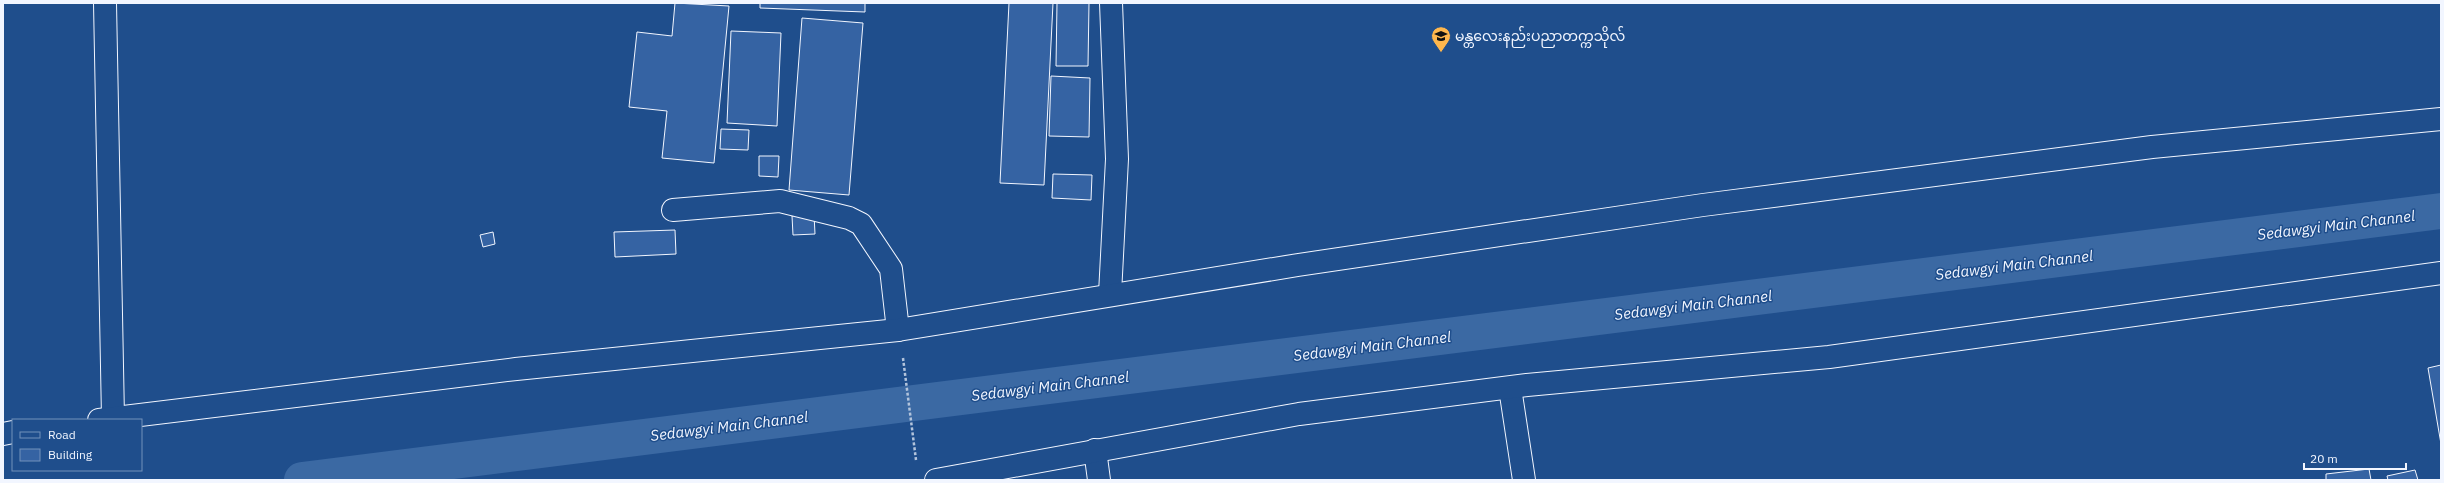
<svg xmlns="http://www.w3.org/2000/svg" width="2444" height="483" viewBox="0 0 2444 483" font-family="'IBM Plex Sans','Noto Sans Myanmar',sans-serif">
<style>
.lines{fill:none;stroke-linecap:round;stroke-linejoin:round}
.canal{stroke:#3b69a3;stroke-width:36}
.building{fill:#3563a3;stroke:#f2f6ff}
.minor-casing{stroke:#f2f6ff;stroke-width:24}
.path{stroke:#b3c4dc;stroke-width:2.5;stroke-dasharray:3 2;stroke-linecap:butt}
.minor{stroke:#1f4e8c;stroke-width:22}
.labels{text-anchor:middle;dominant-baseline:central;stroke-width:3;stroke-linejoin:round;paint-order:stroke}
.poi-label{font-size:14px;fill:#f2f6ff;stroke:#1f4e8c;text-anchor:start}
.water-label{font-size:15px;font-style:italic;fill:#f2f6ff;stroke:#1f4e8c}
</style>
<rect width="100%" height="100%" fill="#1f4e8c"/>
<g class="lines">
<polyline class="canal" points="302,480 2441,211"/>
</g>
<g class="building">
<polygon points="675,3 729,6 714,163 662,158 667,111 629,107 637,32 672,36"/>
<polygon points="760,3 865,3 865,12 760,8"/>
<polygon points="1009,3 1053,3 1044,185 1000,183"/>
<polygon points="1057,3 1089,3 1088,66 1056,66"/>
<polygon points="802,18 863,23 849,195 789,190"/>
<polygon points="731,31 781,33 777,126 727,123"/>
<polygon points="1051,76 1090,78 1089,137 1049,136"/>
<polygon points="721,129 749,130 748,150 720,149"/>
<polygon points="759,156 779,156 778,177 759,176"/>
<polygon points="1053,174 1092,175 1091,200 1052,198"/>
<polygon points="814,214 815,234 793,235 792,216"/>
<polygon points="675,230 676,254 615,257 614,232"/>
<polygon points="493,232 495,244 483,247 480,235"/>
<polygon points="2441,365 2441,444 2428,368"/>
<polygon points="2369,469 2371,480 2326,480 2326,474"/>
<polygon points="2415,470 2418,480 2388,480 2387,476"/>
</g>
<g class="lines">
<g class="minor-casing">
<g id="minor">
<polyline points="105,3 113,418"/>
<polyline points="673,210 780,201 849,218 861,224 891,269 898,330"/>
<polyline points="1110,294 1117,159 1111,3"/>
<polyline points="1510,388 1524,480"/>
<polyline points="99,420 516,369 898,330 1298,265 1703,205 2152,147 2441,119"/>
<polyline points="3,434 13,432"/>
<polyline points="1095,450 1099,480"/>
<polyline points="936,480 1299,414 1527,385 1829,357 2441,273"/>
</g>
</g>
<polyline class="path" points="903,358 916,460"/>
<use href="#minor" class="minor"/>
</g>
<defs>
<g id="university-pin" transform="scale(1)"><path d="M0 17L-7.5 6A9.5 9.5 0 1 1 7.5 6Z" fill="#ffb74d" stroke="#1f4e8c"/><path d="M0-5L7-2L0 1L-7-2ZM-4 1L0 2.5L4 1V4Q0 6-4 4Z" fill="#111"/></g>
</defs>
<g fill-rule="evenodd">
<use href="#university-pin" x="1441" y="36"/>
</g>
<g class="labels">
<g class="poi-label">
<text x="1455" y="36">မန္တလေးနည်းပညာတက္ကသိုလ်</text>
</g>
<g class="water-label">
<text transform="translate(2336 225) rotate(-7)">Sedawgyi Main Channel</text>
<text transform="translate(2014 265) rotate(-7)">Sedawgyi Main Channel</text>
<text transform="translate(1693 305) rotate(-7)">Sedawgyi Main Channel</text>
<text transform="translate(1372 346) rotate(-7)">Sedawgyi Main Channel</text>
<text transform="translate(1050 386) rotate(-7)">Sedawgyi Main Channel</text>
<text transform="translate(729 426) rotate(-7)">Sedawgyi Main Channel</text>
</g>
</g>
<rect width="2444" height="483" fill="none" stroke="#f2f6ff" stroke-width="8"/>
<rect x="12" y="419" width="130" height="52" fill="#1f4e8c" stroke="#7391ba"/>
<rect x="20" y="432" width="20" height="6" fill="#1f4e8c" stroke="#7391ba"/>
<text x="48" y="439" font-size="12" fill="#f2f6ff">Road</text>
<rect x="20" y="449" width="20" height="12" fill="#3563a3" stroke="#7391ba"/>
<text x="48" y="459" font-size="12" fill="#f2f6ff">Building</text>
<path d="M2304 463v6h102v-6" fill="none" stroke="#f2f6ff" stroke-width="2"/>
<text x="2310" y="463" font-size="12" fill="#f2f6ff" stroke="#1f4e8c" stroke-width="3" paint-order="stroke">20 m</text>
</svg>
